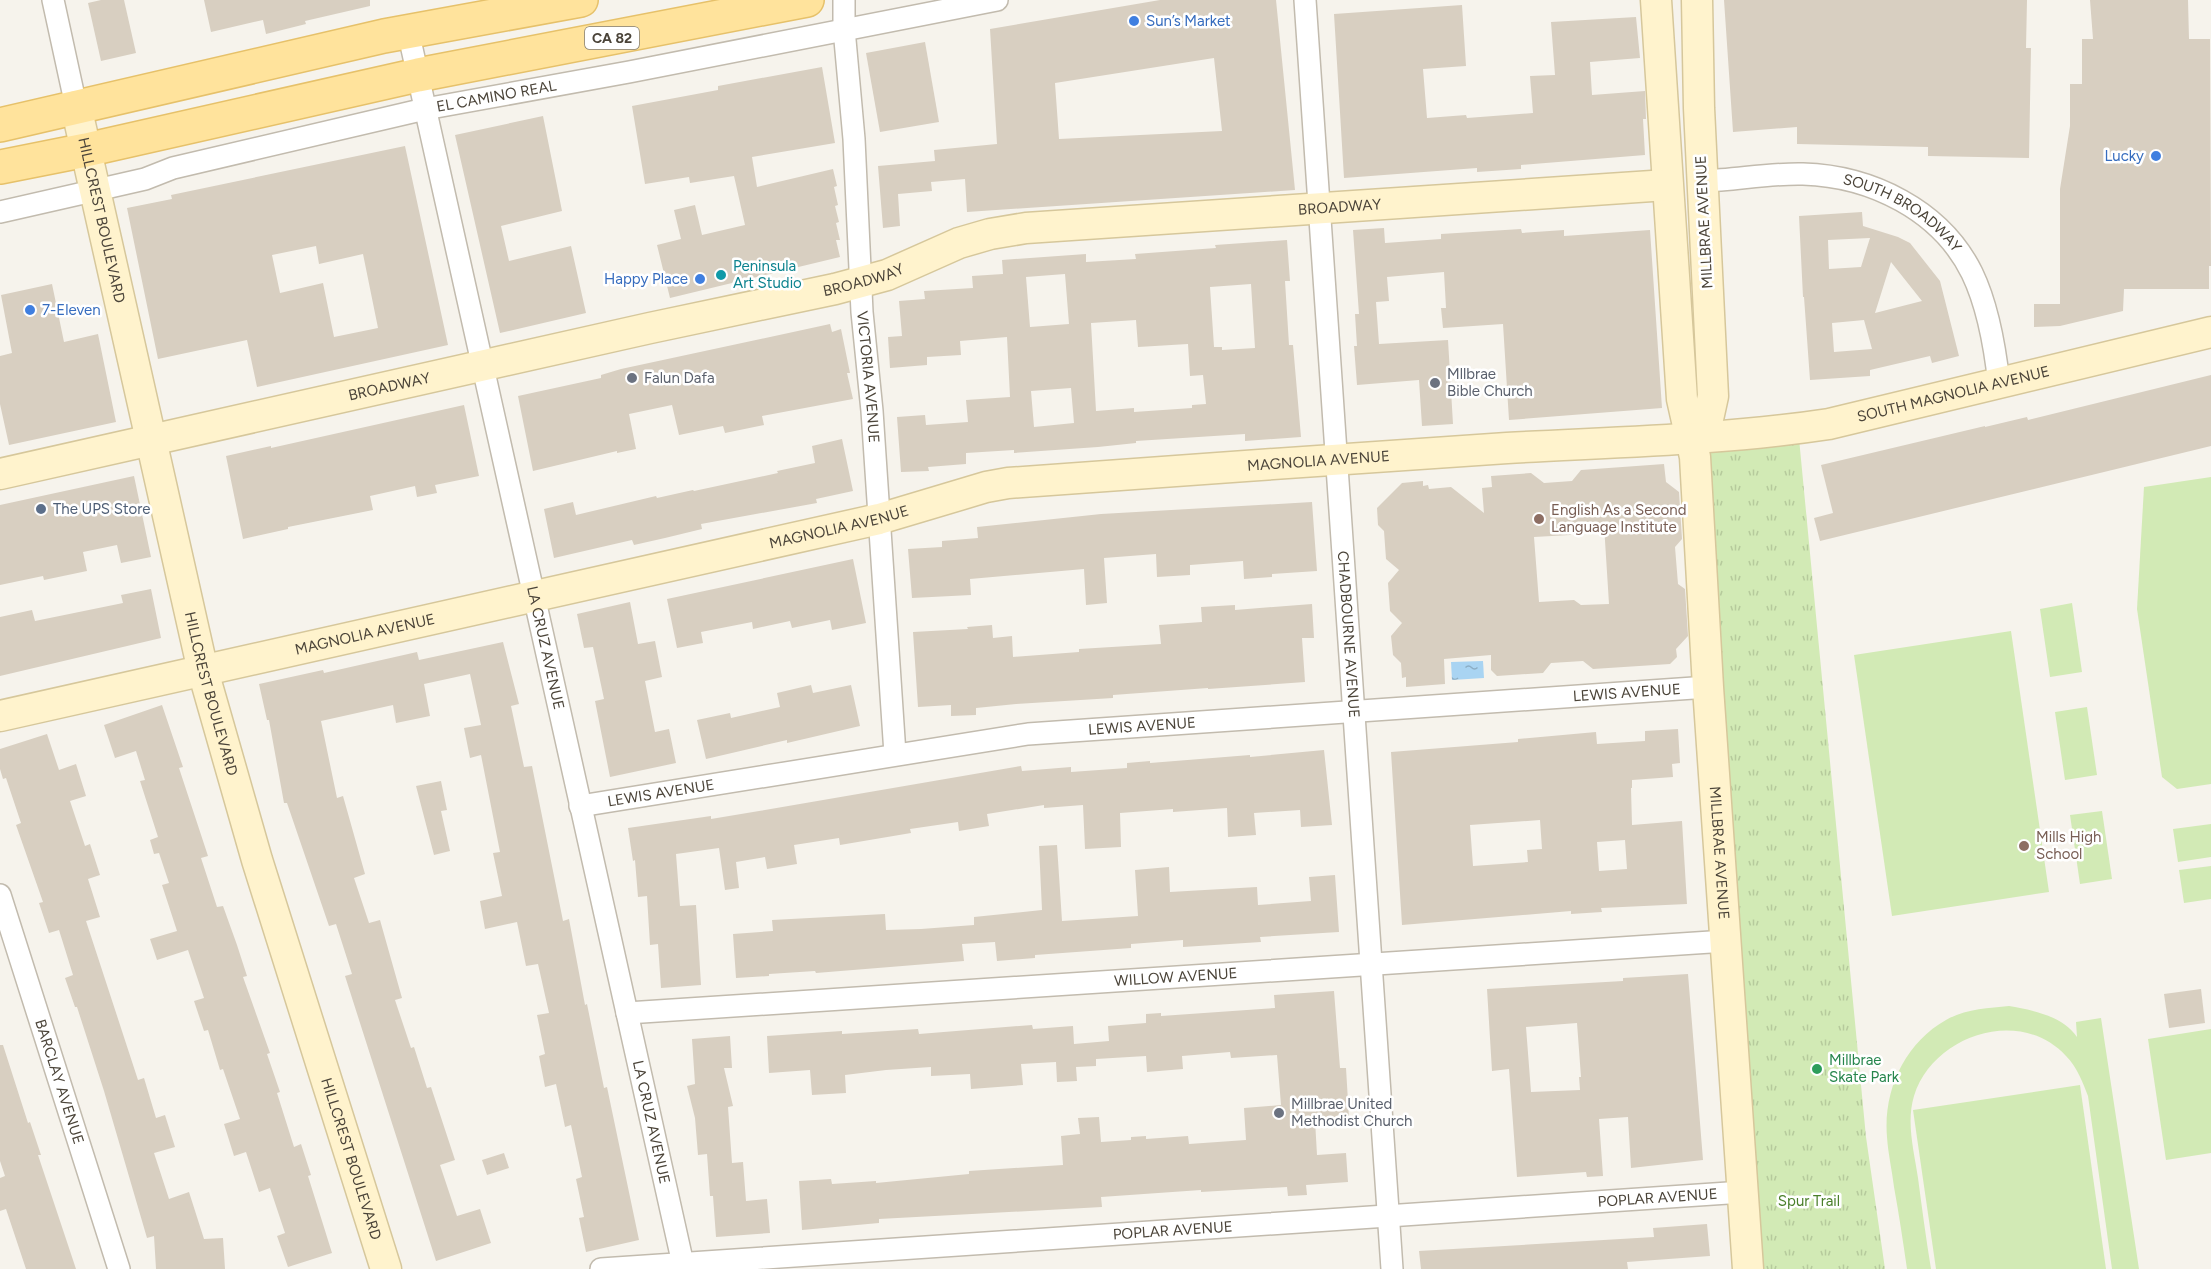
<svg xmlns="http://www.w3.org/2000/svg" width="2211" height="1269" viewBox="0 0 2211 1269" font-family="Figtree,sans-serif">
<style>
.grass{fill:#d2eab5}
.park{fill:url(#park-tufts)}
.water{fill:url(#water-ripples)}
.building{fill:#d8cfc1;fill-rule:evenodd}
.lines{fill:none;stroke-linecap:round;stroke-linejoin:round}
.street-casing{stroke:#c2bbae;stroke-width:24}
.secondary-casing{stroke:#d6c79b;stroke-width:33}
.primary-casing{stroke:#e6c16a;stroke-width:36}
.street{stroke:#fff;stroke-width:21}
.secondary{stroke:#fff3cd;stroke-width:30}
.primary{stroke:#ffe39c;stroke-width:33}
.shop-dot{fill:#3f7fe0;stroke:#fff;stroke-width:2}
.culture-dot{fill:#0f9aa8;stroke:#fff;stroke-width:2}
.worship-dot{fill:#6b7280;stroke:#fff;stroke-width:2}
.service-dot{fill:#5c6f8a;stroke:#fff;stroke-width:2}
.education-dot{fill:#8d6e63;stroke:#fff;stroke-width:2}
.leisure-dot{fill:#2e9e5b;stroke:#fff;stroke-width:2}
.labels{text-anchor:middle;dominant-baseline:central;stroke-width:5;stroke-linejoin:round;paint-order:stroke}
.shield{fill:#fff;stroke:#817c74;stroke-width:1.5}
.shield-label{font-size:14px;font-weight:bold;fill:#4b4439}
.shop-label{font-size:15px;fill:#366cbe;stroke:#fff;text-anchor:start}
.street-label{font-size:15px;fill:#4b4439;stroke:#fff}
.culture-label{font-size:15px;fill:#0d838f;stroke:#fff;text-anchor:start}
.worship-label{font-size:15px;fill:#5b616d;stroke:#fff;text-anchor:start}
.service-label{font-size:15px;fill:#4e5e75;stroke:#fff;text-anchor:start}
.education-label{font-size:15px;fill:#785e54;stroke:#fff;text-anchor:start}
.leisure-label{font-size:15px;fill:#27864d;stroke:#fff;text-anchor:start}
.park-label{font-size:15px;fill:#4a7f2a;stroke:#fff}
</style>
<defs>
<pattern id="park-tufts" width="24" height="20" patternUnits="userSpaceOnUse" patternTransform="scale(1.5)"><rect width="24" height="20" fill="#d2eab5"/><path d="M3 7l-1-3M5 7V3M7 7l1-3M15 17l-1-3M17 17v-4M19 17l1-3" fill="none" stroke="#b6ca9c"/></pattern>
<pattern id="water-ripples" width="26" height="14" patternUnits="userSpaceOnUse" patternTransform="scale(1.5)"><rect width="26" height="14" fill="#a9d4f2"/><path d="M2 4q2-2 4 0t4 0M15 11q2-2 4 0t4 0" fill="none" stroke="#8caec5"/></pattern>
</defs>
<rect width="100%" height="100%" fill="#f6f3ec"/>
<g class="grass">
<polygon points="2211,477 2211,784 2177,789 2162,777 2137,609 2144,487"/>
<polygon points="2072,603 2082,672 2050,677 2040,609"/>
<polygon points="2011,631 2049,892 1892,916 1854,655"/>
<polygon points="2087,707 2097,775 2065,780 2055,712"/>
<polygon points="2102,811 2112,879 2080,884 2070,815"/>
<polygon points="2211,824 2211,857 2178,862 2173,829"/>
<polygon points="2211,866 2211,899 2184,903 2179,870"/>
<path d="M2009,1006C2032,1010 2063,1016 2077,1037L2076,1022L2101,1018L2139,1269H2112L2088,1096C2083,1083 2077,1067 2066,1056C2020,1006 1933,1035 1914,1096C1906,1123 1914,1151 1918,1178C1922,1208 1926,1239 1931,1269H1907C1903,1242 1899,1214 1894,1187C1892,1170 1888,1153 1887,1137C1883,1090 1905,1043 1946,1020C1965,1009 1988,1008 2009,1006Z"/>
<polygon points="2211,1029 2211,1153 2166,1160 2148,1039"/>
<polygon points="2080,1085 2106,1269 1936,1269 1913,1110"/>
</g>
<polygon class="park" points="1798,428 1866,1137 1885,1269 1748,1269 1692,438"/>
<polygon class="water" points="1483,661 1484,678 1452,680 1451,662"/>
<g class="building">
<polygon points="101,0 124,0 136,53 101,61 88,3"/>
<polygon points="204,0 370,0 370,6 305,21 306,24 266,34 263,20 211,32"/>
<path d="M1160,0H1276L1295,190L967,212L965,179L931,182L932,191L898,194L900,226L883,228L878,166L935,161L934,150L997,144L990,29ZM1214,58L1222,131L1059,139L1055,83Z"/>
<polygon points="1724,0 2027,0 2026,48 2031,48 2029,158 1928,156 1928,147 1797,144 1797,127 1733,132"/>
<polygon points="2090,0 2188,0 2189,39 2210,39 2211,266 2209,266 2209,289 2124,289 2123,311 2060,326 2034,327 2034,304 2060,304 2060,189 2070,126 2070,84 2082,84 2082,39 2093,39"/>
<polygon points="1462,5 1466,66 1423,69 1427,118 1466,115 1467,118 1533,113 1530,76 1555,75 1551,22 1636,17 1640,58 1590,62 1592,95 1645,91 1646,119 1643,119 1645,155 1521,165 1521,169 1477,172 1477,168 1344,178 1334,14"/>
<polygon points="925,42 939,122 880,132 866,53"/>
<polygon points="822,67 835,143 752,157 757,187 833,169 837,186 834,187 838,205 835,206 839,222 836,223 840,240 836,240 840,257 670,298 657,245 681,239 674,210 695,205 702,235 745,225 734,176 690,183 689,177 645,184 632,106 718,90 718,86"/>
<polygon points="543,116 562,211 501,226 509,261 571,246 586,313 500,333 455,135"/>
<path d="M405,146L448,345L257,387L247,340L158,359L127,208L172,199L171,195ZM316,246L319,264L363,254L378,328L334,337L323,283L280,293L272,255Z"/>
<path d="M1862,212L1863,226L1898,237L1910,243L1940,281L1959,356L1932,363L1930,356L1870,370V376L1810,380L1804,297H1803L1799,216ZM1870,238L1861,267L1829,269L1828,240ZM1891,262L1922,301L1875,313ZM1864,320L1872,349L1834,352L1832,323Z"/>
<polygon points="1384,228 1385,243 1441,239 1441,234 1521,229 1522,233 1564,230 1564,236 1650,230 1662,408 1509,420 1503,324 1443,328 1441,308 1446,308 1444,272 1387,277 1389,301 1376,302 1379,344 1448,340 1453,424 1422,426 1419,380 1357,385 1354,346 1357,346 1355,314 1359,314 1353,230"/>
<path d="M1287,240L1290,281H1285L1289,345H1293L1301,437L1245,441V434L1136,441V443L1098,447L1014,453V450L966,453V464L928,467L929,471L901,472L897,417L925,415L926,425L968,422L966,400L1010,397L1007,337L960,341L961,355L927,357V365L890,368L888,337L902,336L899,301L925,299L924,291L973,288L972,276L1003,274L1002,260L1086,254V262L1136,259L1135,254L1216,248L1215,245ZM1065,274L1069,324L1030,327L1026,277ZM1251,284L1255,348L1222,350V347H1214L1210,287ZM1136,320L1138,347L1188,344L1190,376L1203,375L1206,404L1192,405V408L1134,412V408L1096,411L1091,323ZM1071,388L1074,423L1034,427L1031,391Z"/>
<polygon points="52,284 64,342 98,334 116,422 9,445 0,404 0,356 12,353 1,295"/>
<polygon points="830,324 832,332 841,329 850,373 847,373 853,399 762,416 764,425 725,433 723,426 679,435 672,405 629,414 636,449 617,453 617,451 533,471 518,396 601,378 601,375 621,369"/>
<polygon points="2211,375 2211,446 1820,541 1814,518 1833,513 1821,465 1985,426 1985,427 2027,417 2028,420"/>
<polygon points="464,405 479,476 435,485 437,493 417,497 415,486 370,496 373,510 288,527 288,529 243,539 226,456 271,446 271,448"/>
<polygon points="842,439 853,491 816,499 817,503 701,524 702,529 665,538 634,545 632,540 554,558 544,509 573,502 576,515 656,496 657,498 693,490 694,491 778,473 777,471 815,463 812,446"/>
<path d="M1664,464L1666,482L1679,492L1682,539L1675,547L1678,584L1685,589L1688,636L1676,649L1677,657L1670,664L1593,669L1583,661L1551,663L1543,673L1497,676L1491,670V655L1444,659L1445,684L1406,687V677L1402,678L1401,663L1393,655L1391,636L1402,623L1390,611L1388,583L1399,570L1386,559L1384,531L1378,525L1377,508L1402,483L1423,481V486L1428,485L1429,489L1451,487L1484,513L1482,488L1492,487L1491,476L1531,473L1544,483L1572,481L1581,470ZM1604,525L1609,604L1581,605L1574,600L1539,602L1534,537L1570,535L1576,527Z"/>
<polygon points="134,476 151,557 121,563 117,545 83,552 87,571 44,580 43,576 0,585 0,505"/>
<polygon points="1312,502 1317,571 1272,574 1272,577 1244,579 1243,561 1190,565 1190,575 1157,577 1156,554 1104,558 1107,603 1086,605 1084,569 970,579 971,595 912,598 908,549 942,547 942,541 978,538 977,527 1101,514"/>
<polygon points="853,559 866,623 832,630 830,620 792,628 790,621 753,629 752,622 701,632 703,643 677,648 667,599"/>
<polygon points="151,589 161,638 0,676 0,617 32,610 35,621 123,603 121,595"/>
<polygon points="630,602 638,644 655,641 662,677 645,681 655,732 669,729 676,763 610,777 595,701 604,699 593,647 584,648 577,614"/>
<polygon points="1312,604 1314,638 1302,638 1305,682 1208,689 1208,688 1113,695 1113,698 1016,704 976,708 976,715 951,716 951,705 918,707 913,632 968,629 967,627 992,625 993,638 1012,636 1013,657 1079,652 1079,649 1161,644 1159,625 1202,622 1201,607 1235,605 1235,610"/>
<polygon points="503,642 519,704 511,706 524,767 532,766 563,921 569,919 585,1005 587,1004 604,1088 607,1087 639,1240 586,1252 579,1218 584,1217 576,1179 582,1177 571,1125 565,1127 556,1084 545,1087 539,1056 545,1054 537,1015 549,1013 538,964 526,966 517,922 485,929 480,901 502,896 493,853 500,852 481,755 470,758 464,728 481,725 470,674 424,684 430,716 396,723 393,705 321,721 337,798 343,796 365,874 354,878 369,923 380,920 402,998 395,1000 411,1048 414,1047 427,1088 431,1087 455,1160 440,1165 457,1216 480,1209 491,1243 436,1261 345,976 352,974 336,924 329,926 287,803 284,803 269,720 267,720 259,684 323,670 324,673 417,652 419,660"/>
<polygon points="811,685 813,693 851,685 860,726 787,743 787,740 706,759 697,720 730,713 731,718 780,707 777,693"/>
<polygon points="162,705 183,767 179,768 208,856 201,858 217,907 223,906 237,945 247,976 243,977 270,1053 267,1054 280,1092 277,1093 294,1147 301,1144 311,1175 308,1176 332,1253 288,1267 277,1236 285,1233 270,1188 259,1192 246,1152 234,1156 224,1124 240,1119 223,1069 220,1070 208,1030 204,1031 194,1001 204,998 188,950 157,960 150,939 177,931 162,885 169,883 159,853 154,854 150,840 158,837 140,781 145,780 136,751 115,758 104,725"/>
<path d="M1678,729L1680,763L1672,764L1673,777L1632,780V788H1631L1632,825L1682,821L1687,904L1601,908L1602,912L1571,914V911L1402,925L1391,752L1518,742V739L1596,732L1597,744L1645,741V731ZM1540,820L1542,849L1527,850L1528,862L1473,866L1470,825ZM1625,840L1627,869L1599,871L1597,842Z"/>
<polygon points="47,734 59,770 76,764 86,796 70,801 85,846 90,844 100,875 88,879 100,917 86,921 138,1080 144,1078 156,1118 165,1115 175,1147 154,1153 169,1199 189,1192 204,1239 223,1238 225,1269 156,1269 154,1236 147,1238 104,1091 77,1007 75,1007 65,978 73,975 59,930 49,933 39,903 43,902 16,825 21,823 6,778 3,779 0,769 0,749"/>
<polygon points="1324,750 1332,825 1301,827 1300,810 1254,813 1256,835 1228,837 1227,808 1173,812 1173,809 1120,813 1121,847 1085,849 1083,805 1044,808 1044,805 987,814 989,826 959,831 958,822 910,829 911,833 840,845 839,838 794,845 797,864 767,869 765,857 736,862 739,888 725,890 719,848 676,854 680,906 696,905 701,985 661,988 658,944 650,945 647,896 638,897 635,860 633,861 628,828 711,816 711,819 759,811 1021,766 1022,771 1071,767 1071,772 1127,768 1127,763 1150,761 1150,763 1250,755 1250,757"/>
<polygon points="441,781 447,810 441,811 450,851 434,855 416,786"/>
<polygon points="1057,845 1062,921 1138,916 1135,870 1169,867 1170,892 1257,887 1258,905 1311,901 1309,877 1335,875 1339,932 1260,937 1261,942 1183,947 1183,940 1131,944 1131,948 1035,955 1035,958 997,961 995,942 962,944 964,961 816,973 815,971 769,974 769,976 736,978 733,934 773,931 772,920 885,914 886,930 921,929 974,925 974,917 1042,910 1039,846"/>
<path d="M1688,974L1703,1160L1631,1168L1628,1117L1599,1119L1603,1176L1587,1177L1586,1172L1517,1177L1509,1069L1492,1071L1487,989L1623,981V978ZM1577,1023L1581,1077H1579L1580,1090L1531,1092L1526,1027Z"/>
<polygon points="2201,989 2205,1023 2169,1028 2164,994"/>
<polygon points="1334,991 1340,1068 1346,1068 1349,1118 1315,1120 1317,1155 1346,1153 1348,1182 1306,1185 1307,1195 1288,1196 1287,1187 1201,1192 1201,1190 1101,1197 1102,1207 879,1219 879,1223 802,1230 799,1181 831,1179 832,1184 876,1181 876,1183 969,1174 969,1171 1063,1165 1061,1136 1080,1134 1078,1118 1099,1117 1101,1142 1131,1140 1131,1137 1146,1136 1146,1139 1188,1136 1189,1144 1246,1140 1244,1108 1281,1105 1277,1055 1231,1058 1230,1052 1182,1056 1183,1069 1147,1072 1146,1056 1096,1059 1096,1066 1076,1067 1077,1081 1057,1082 1056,1062 1021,1064 1023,1085 971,1089 970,1074 931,1076 931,1067 886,1070 845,1075 846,1093 812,1095 810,1070 769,1073 767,1036 842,1031 842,1034 918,1029 919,1034 1032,1025 1033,1029 1073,1026 1074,1044 1109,1041 1108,1026 1146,1023 1146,1014 1161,1013 1161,1016 1275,1008 1274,995"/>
<polygon points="730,1036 732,1068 724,1068 733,1106 728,1107 732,1163 743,1162 746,1201 767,1199 770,1233 716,1237 713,1196 710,1196 707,1154 698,1155 695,1118 687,1086 695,1084 692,1039"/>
<polygon points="0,1045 3,1045 28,1123 30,1122 41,1155 38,1155 76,1269 26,1269 6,1209 0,1211 0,1178 5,1176 0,1161"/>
<polygon points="504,1153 509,1168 487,1175 482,1160"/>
<polygon points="1707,1224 1710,1256 1627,1262 1628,1269 1421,1269 1419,1251 1654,1237 1653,1228"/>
</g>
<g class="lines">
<g class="street-casing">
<g id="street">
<polyline points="53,0 76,106"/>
<path id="s1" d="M844,0V29L854,139L862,312L872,411L895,754"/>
<path id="s2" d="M1305,0L1392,1269"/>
<path id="s3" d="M408,31L683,1264"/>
<path id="s4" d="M1703,181C1736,180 1770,173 1803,174C1871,176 1941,210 1972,273C1988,306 1995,347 1999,384"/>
<path id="s5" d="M0,212L145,179L173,168L425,109L629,72L997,0"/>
<path id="s6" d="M580,806L1028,734L1708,687"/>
<path id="s7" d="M0,895L119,1269"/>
<path id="s8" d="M627,1013L1726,941"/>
<path id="s9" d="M601,1269L1743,1192"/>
</g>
</g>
<g class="secondary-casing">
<g id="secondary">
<path id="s10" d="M1656,0L1682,399L1695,457L1708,687L1748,1269"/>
<path id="s11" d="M76,106L203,671L257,860L386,1269"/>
<polyline points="1692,438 1708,419 1713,396 1699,108 1697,0"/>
<path id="s12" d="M0,474L650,328L835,289L887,275L959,243L990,234L1026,228L1667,185"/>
<path id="s13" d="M0,716L879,519L986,487L1008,483C1174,471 1341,459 1507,448C1614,442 1723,440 1829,424L2211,332"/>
</g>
</g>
<g class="primary-casing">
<g id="primary">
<polyline points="0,125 384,36 581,0"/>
<polyline points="0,167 86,150 418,75 807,0"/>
</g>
</g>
<use href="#street" class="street"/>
<use href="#secondary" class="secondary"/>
<use href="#primary" class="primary"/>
</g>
<g class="shop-dot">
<circle cx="1134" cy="21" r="6"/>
<circle cx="2156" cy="156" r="6"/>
<circle cx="700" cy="279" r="6"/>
<circle cx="30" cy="310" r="6"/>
</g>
<circle class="culture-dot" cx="721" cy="275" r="6"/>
<g class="worship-dot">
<circle cx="632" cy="378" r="6"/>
<circle cx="1435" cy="383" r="6"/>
<circle cx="1279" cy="1113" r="6"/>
</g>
<circle class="service-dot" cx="41" cy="509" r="6"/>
<g class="education-dot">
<circle cx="1539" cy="519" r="6"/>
<circle cx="2024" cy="846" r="6"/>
</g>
<circle class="leisure-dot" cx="1817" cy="1069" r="6"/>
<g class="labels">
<rect class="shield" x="585" y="27" width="54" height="22" rx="4.5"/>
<g class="shield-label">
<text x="612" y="38">CA 82</text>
</g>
<g class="shop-label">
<text x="1146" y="21">Sun’s Market</text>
<text x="2144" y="156" text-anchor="end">Lucky</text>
<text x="688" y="279" text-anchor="end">Happy Place</text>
<text x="42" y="310">7-Eleven</text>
</g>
<g class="street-label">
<text stroke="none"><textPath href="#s5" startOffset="510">EL CAMINO REAL</textPath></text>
<text stroke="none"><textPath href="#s12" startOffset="1371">BROADWAY</textPath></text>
<text stroke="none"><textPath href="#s4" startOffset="210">SOUTH BROADWAY</textPath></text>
<text stroke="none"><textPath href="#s11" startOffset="117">HILLCREST BOULEVARD</textPath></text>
<text transform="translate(1704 222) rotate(-93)">MILLBRAE AVENUE</text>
<text stroke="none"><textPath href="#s12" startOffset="885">BROADWAY</textPath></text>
<text stroke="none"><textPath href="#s1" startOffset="378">VICTORIA AVENUE</textPath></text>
<text stroke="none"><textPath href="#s12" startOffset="399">BROADWAY</textPath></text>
<text stroke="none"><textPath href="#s13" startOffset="1986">SOUTH MAGNOLIA AVENUE</textPath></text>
<text stroke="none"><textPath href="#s13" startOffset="1346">MAGNOLIA AVENUE</textPath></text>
<text stroke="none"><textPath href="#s13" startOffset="860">MAGNOLIA AVENUE</textPath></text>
<text stroke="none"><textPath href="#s13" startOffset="374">MAGNOLIA AVENUE</textPath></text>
<text stroke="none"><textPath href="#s2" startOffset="636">CHADBOURNE AVENUE</textPath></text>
<text stroke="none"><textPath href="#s3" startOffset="632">LA CRUZ AVENUE</textPath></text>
<text stroke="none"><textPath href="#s11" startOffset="603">HILLCREST BOULEVARD</textPath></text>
<text stroke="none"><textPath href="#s6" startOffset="1054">LEWIS AVENUE</textPath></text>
<text stroke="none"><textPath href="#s6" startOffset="568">LEWIS AVENUE</textPath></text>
<text stroke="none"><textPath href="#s6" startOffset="82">LEWIS AVENUE</textPath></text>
<text stroke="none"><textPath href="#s10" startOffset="856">MILLBRAE AVENUE</textPath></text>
<text stroke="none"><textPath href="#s8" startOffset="550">WILLOW AVENUE</textPath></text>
<text stroke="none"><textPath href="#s7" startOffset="196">BARCLAY AVENUE</textPath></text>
<text stroke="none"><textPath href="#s3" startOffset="1118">LA CRUZ AVENUE</textPath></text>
<text stroke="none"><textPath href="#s11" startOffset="1089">HILLCREST BOULEVARD</textPath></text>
<text stroke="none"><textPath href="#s9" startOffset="1059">POPLAR AVENUE</textPath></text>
<text stroke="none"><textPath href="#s9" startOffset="573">POPLAR AVENUE</textPath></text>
</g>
<g class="culture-label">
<text x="733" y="266">Peninsula<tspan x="733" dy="17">Art Studio</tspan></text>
</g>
<g class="worship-label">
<text x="1447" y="374">Mllbrae<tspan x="1447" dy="17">Bible Church</tspan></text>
<text x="644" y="378">Falun Dafa</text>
<text x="1291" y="1104">Millbrae United<tspan x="1291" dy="17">Methodist Church</tspan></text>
</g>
<g class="service-label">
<text x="53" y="509">The UPS Store</text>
</g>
<g class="education-label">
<text x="1551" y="510">English As a Second<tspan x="1551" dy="17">Language Institute</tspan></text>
<text x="2036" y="837">Mills High<tspan x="2036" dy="17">School</tspan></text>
</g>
<g class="leisure-label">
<text x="1829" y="1060">Millbrae<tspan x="1829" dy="17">Skate Park</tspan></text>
</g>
<g class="park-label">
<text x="1809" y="1201">Spur Trail</text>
</g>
</g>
</svg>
